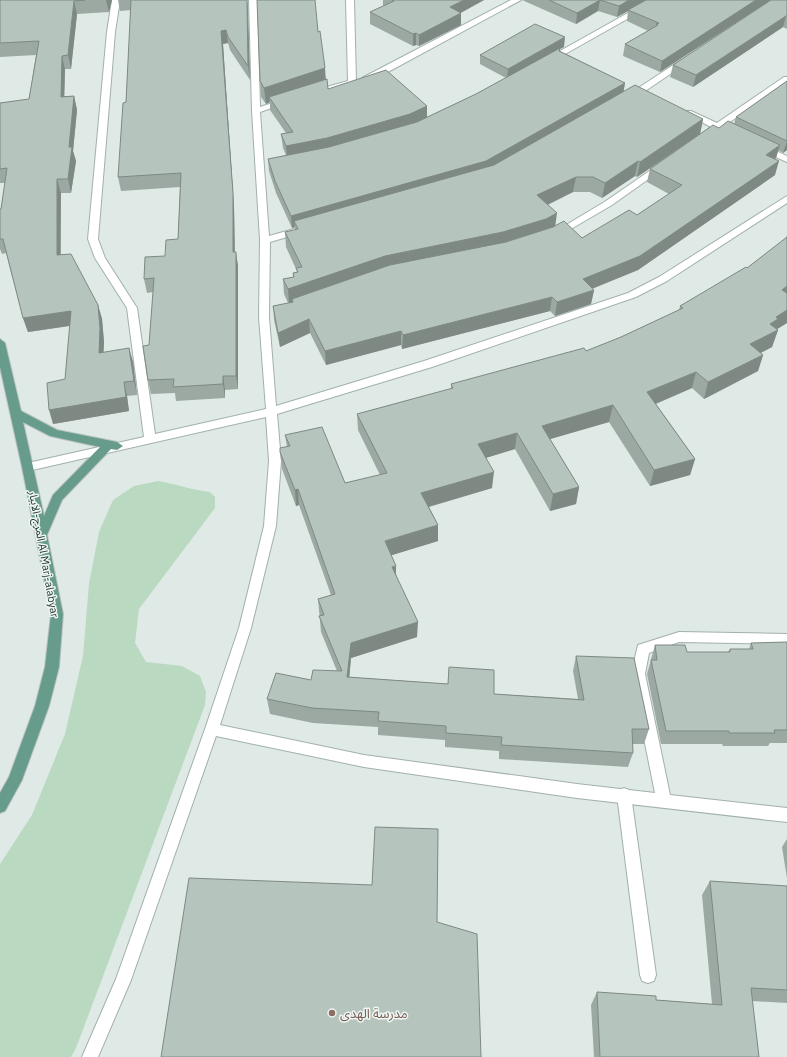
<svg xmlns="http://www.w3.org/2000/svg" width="787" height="1057" viewBox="0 0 787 1057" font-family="'IBM Plex Sans','Noto Sans Arabic',sans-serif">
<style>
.green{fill:#b9d9c1}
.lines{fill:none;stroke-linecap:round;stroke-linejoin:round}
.lane-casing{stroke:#a2b0ab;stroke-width:2}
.street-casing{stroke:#a2b0ab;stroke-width:2}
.primary-casing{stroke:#bcc3c1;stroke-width:2}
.lane{fill:#fff;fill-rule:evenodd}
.street{fill:#fff;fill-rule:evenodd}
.primary{fill:#679c8c;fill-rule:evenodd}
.wall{fill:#9ca9a3}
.shaded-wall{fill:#7f8984}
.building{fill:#b5c4bd;stroke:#7f8984}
.education-dot{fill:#8d6e63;stroke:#eff6f3;stroke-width:1.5}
.labels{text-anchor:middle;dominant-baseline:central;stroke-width:3;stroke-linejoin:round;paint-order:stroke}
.street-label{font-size:11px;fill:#213831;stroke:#eff6f3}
.near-education-label{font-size:13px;fill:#785e54;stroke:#eff6f3;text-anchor:start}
</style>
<rect width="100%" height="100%" fill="#dfe9e5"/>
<path class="green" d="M158,481C176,484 192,490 210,492L215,497V508L139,609L135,643L146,662L182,666L200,676L206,692L205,705L76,1048L71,1057H0V864L32,815L65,734L83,656L89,584L99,532L113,500L134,486Z"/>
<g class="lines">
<g class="lane-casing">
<polygon id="lane" points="624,788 629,790 631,795 656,975 654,981 648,983 642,981 640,975 617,795 619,790"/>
</g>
<g class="street-casing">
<g id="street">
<polygon points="112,0 120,0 115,32 98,239 105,258 137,308 155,434 266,409 259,317 260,240 252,111 249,0 257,0 260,107 285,99 289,102 260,112 269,236 301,227 306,230 304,232 270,242 269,317 276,406 424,361 628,293 659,277 787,196 787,203 667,281 636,297 432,367 277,414 281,461 276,526 251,628 220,725 364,755 577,784 655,793 631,674 638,645 679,632 787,634 787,644 679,642 649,653 645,674 670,795 787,808 787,822 577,798 364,767 216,736 131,980 98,1057 82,1057 116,979 205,729 239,628 264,526 269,461 266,417 28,471 24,470 22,467 24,464 28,463 144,437 127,308 95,258 88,239 107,32"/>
<polygon points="346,0 354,0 356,82 315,96 309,96 309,92 348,81"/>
<polygon points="511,0 521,0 386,73 366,80 362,78"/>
<polygon points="651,0 661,0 551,62 544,60"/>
<polygon points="681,60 688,62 632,100 626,100 626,96"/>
<polygon points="784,77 787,77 787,83 724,126 726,129 725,131 718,130 707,138 701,138 700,136 711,127 684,113 685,111 691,111 717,123"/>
<polygon points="763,145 787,156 787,162 760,150 759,148"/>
<polygon points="661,163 664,164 664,168 612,205 559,236 553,236 551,234 606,201"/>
</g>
</g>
<g class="primary-casing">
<path id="primary" d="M0,339L5,343L21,411L57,430L117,442L123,446L117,450L111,449L62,500L47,535L63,614L59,667L49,706L22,780L5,811L0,813V793L9,777L35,706L45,667L51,614L22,467L0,367ZM23,422L50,436L100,447L53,495L44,516Z"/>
</g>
<use href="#lane" class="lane"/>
<use href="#street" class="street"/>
<use href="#primary" class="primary"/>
</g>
<g class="wall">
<polygon points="0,0 112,0 109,12 77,14 71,69 65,69 64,96 74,96 77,110 73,151 76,161 71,193 61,193 61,255 98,305 102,319 104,342 103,353 129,348 133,362 137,395 127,396 129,411 53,424 65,379 70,326 28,332 23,318 6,253 2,254 0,249 0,209 1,209 5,183 0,183 0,103 29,99 36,55 0,57"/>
<polygon points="118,0 247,0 250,80 230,50 228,43 223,44 234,207 235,252 238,266 238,389 225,390 225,398 176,401 175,393 151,394 148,380 153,292 147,293 144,279 165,256 178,239 180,187 121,191 118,177 126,102 131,10 120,11"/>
<polygon points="383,0 484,0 461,13 461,25 419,46 416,45 413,46 370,24 370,12 383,6"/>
<polygon points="522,0 771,0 660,72 623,56 625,44 648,31 627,21 628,11 617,17 598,11 576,24"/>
<polygon points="787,0 787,29 783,27 693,87 670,77 673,65"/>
<polygon points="318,32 326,80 328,89 427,117 476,94 506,78 480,64 480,55 564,47 560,49 560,51 625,83 623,92 703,119 700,134 637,177 635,176 602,198 590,192 573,192 548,205 555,226 582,238 637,215 669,194 647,182 650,169 719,128 734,124 736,117 787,81 787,150 783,153 778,150 776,158 774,159 775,175 638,270 592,289 594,290 591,304 555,316 550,311 402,349 401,345 326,365 310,333 280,347 274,320 273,306 288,303 284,294 283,279 293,277 293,273 297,272 296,269 286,247 285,232 295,230 295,227 292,228 276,193 269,171 268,159 286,155 283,148 281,134 286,133 270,110 270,102 266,104 261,97 260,81"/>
<polygon points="787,235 787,323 777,329 778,330 772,347 761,353 763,355 758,371 704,399 692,388 656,404 695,459 690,475 650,486 609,422 550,439 579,487 576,504 550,511 515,449 485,458 492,488 429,507 438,525 438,541 391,555 396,574 417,637 351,658 349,677 448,684 449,667 494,694 578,699 573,671 576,656 649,729 644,744 632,744 633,753 628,767 499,759 499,751 445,747 445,740 378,735 378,727 313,723 270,714 267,699 311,680 337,671 321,632 318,599 331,595 299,505 296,506 282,469 280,452 287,447 285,435 345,483 380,475 358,430 357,414 451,389 451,384 586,351 621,337 679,310 680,306 747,268 786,239"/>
<polygon points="787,642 787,743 770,743 768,746 723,746 722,744 661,744 647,674 655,645 687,652 728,652 730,649 749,649 751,643"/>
<polygon points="787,839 787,878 782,847"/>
<polygon points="710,881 787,886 787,1003 752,1001 759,1057 594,1057 591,1005 597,992 656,1000 712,1004 702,895"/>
</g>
<g class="shaded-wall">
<polygon points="106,0 112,0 109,12"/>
<polygon points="247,0 248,7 250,80 248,66"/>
<polygon points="464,0 484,0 449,19 450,7"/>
<polygon points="600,0 598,11 576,24 577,13"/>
<polygon points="629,0 648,0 628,10 628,11 617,17 619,6"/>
<polygon points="756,0 771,0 660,72 662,61"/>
<polygon points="74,1 77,14 71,69 68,55"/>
<polygon points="461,13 461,25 419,46 419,35"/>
<polygon points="786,16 783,27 693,87 696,75"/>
<polygon points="226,30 228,43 223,44 234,207 235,266 233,252 221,31"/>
<polygon points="416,33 416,45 413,46 413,34"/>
<polygon points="565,37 564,47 560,49 559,59 507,78 508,69"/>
<polygon points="62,56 65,69 64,110 61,97"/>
<polygon points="325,68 326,84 269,97 270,102 266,104 264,88"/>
<polygon points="625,83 623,95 485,174 294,221 295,227 292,228 291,216"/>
<polygon points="74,96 77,110 73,151 76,161 71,193 68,179 69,147"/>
<polygon points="427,106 427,119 287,159 286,146"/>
<polygon points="703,119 700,134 637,177 640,162"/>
<polygon points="787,140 787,150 783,153 787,141"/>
<polygon points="780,145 776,158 762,169 766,155"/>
<polygon points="638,161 635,176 602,198 605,183"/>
<polygon points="779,161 775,175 638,270 581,293 583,279"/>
<polygon points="576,177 573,192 536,210 537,195"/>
<polygon points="57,179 61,193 60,269 57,255"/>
<polygon points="557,213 555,228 544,235 292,299 292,303 289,304 288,289 385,256"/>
<polygon points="236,252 238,266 238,389 236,376"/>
<polygon points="787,286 787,298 782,290"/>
<polygon points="594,290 591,304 555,316 557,302"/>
<polygon points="552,297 550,311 402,349 403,335"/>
<polygon points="98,305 102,319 104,342 103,367 99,353"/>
<polygon points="787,310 787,323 774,331 778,330 772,347 744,361 750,344 770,324 776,317"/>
<polygon points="71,311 75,325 28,332 23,318"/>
<polygon points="309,319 310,333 280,347 278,333"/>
<polygon points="401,331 401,345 326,365 325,351"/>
<polygon points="129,348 133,362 137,395 134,381"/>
<polygon points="763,355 758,371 704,399 708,382"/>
<polygon points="696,372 692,388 643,409 647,392"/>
<polygon points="223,376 225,390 225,398 223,384"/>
<polygon points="124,382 127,396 129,411 53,424 49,410"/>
<polygon points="613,405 609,422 540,442 542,426"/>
<polygon points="517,433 515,449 476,461 478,444"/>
<polygon points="695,459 690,475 650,486 654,470"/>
<polygon points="494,472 492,488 421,509 421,493"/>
<polygon points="579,487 576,504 550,511 553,494"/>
<polygon points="298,489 299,505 296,506 295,490"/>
<polygon points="438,525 438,541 386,557 385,541"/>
<polygon points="396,566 396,582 392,567"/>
<polygon points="418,622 417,637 351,658 348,692 347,677 351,643"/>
</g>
<g class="building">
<polygon points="0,0 85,0 74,1 68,55 62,56 61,97 74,96 69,147 72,147 68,179 57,179 57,255 71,254 98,305 100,328 99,353 129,348 134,381 124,382 126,397 49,410 47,383 65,379 71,311 23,318 3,239 0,239 0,209 1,209 7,168 0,169 0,103 29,99 39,41 0,43"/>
<polygon points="131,0 247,0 248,66 228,37 226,30 221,31 233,193 233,252 236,252 236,376 223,376 223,384 173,387 174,379 148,380 143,346 149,345 154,278 144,279 145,257 165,256 166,240 178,239 181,173 118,177 123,103 126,102"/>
<polygon points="257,0 315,0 318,32 320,31 325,68 264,88 260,81"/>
<polygon points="392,0 464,0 450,7 461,13 419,35 416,33 413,34 370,12 394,1"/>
<polygon points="549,0 600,0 577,13"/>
<polygon points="600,0 629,0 619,6"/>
<polygon points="646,0 756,0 662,61 625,44 658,25 656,24 659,23 628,10"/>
<polygon points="771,0 787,0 787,16 786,16 696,75 673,65"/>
<polygon points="535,24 565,37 508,69 480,55"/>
<polygon points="560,48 559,51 625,83 486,161 291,216 275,181 268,159 329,147 417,122 476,94"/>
<polygon points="386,70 427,106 410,114 327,138 286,146 281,134 293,132 269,97 327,79 328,89"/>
<polygon points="787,81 787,141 736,117"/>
<polygon points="635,85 703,119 640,162 638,161 605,183 593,177 576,177 537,195 557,213 546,219 503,232 385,256 288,289 283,279 294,277 293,273 298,272 296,268 302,267 285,232 298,229 294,221 494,165"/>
<polygon points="728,121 780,145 766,155 779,161 640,256 583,279 594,290 557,302 552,297 403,335 401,331 325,351 309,319 278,333 273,306 293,302 292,299 390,265 506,242 553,227 564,221 582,238 629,210 637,215 682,185 650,169 713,125 719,128"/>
<polygon points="787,237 787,286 782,290 787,293 787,310 776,317 778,319 770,324 778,330 750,344 763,355 708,382 696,372 647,392 695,459 654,470 613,405 542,426 579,487 553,494 517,433 478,444 494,472 421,493 438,525 385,541 396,566 392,567 418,622 351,643 347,677 448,684 449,667 494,670 494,694 584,700 576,656 634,658 649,729 632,729 633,753 501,745 502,737 446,733 446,726 378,721 379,712 312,708 267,699 276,673 311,680 313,670 342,671 319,616 324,615 318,599 335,594 298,489 295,490 280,452 280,448 290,446 285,435 322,427 345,483 387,473 357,414 453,388 451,384 584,348 586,351 621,337 683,308 680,306 746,267 747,268"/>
<polygon points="787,642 787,730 774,730 775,733 729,733 729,731 666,731 651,660 657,660 655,645 685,645 687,652 730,652 730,649 753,649 751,643"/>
<polygon points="375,827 438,829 437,922 477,934 481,1057 161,1057 189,878 372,885"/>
<polygon points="710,881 787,886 787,990 751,988 759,1057 600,1057 597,992 656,996 656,1000 722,1005"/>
</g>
<circle class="education-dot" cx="332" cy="1013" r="4"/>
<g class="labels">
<g class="street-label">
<text transform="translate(44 554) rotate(80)">المرج-الابيار Al Marj-alabyar</text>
</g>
<g class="near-education-label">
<text x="340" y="1013">مدرسة الهدى</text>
</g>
</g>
</svg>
